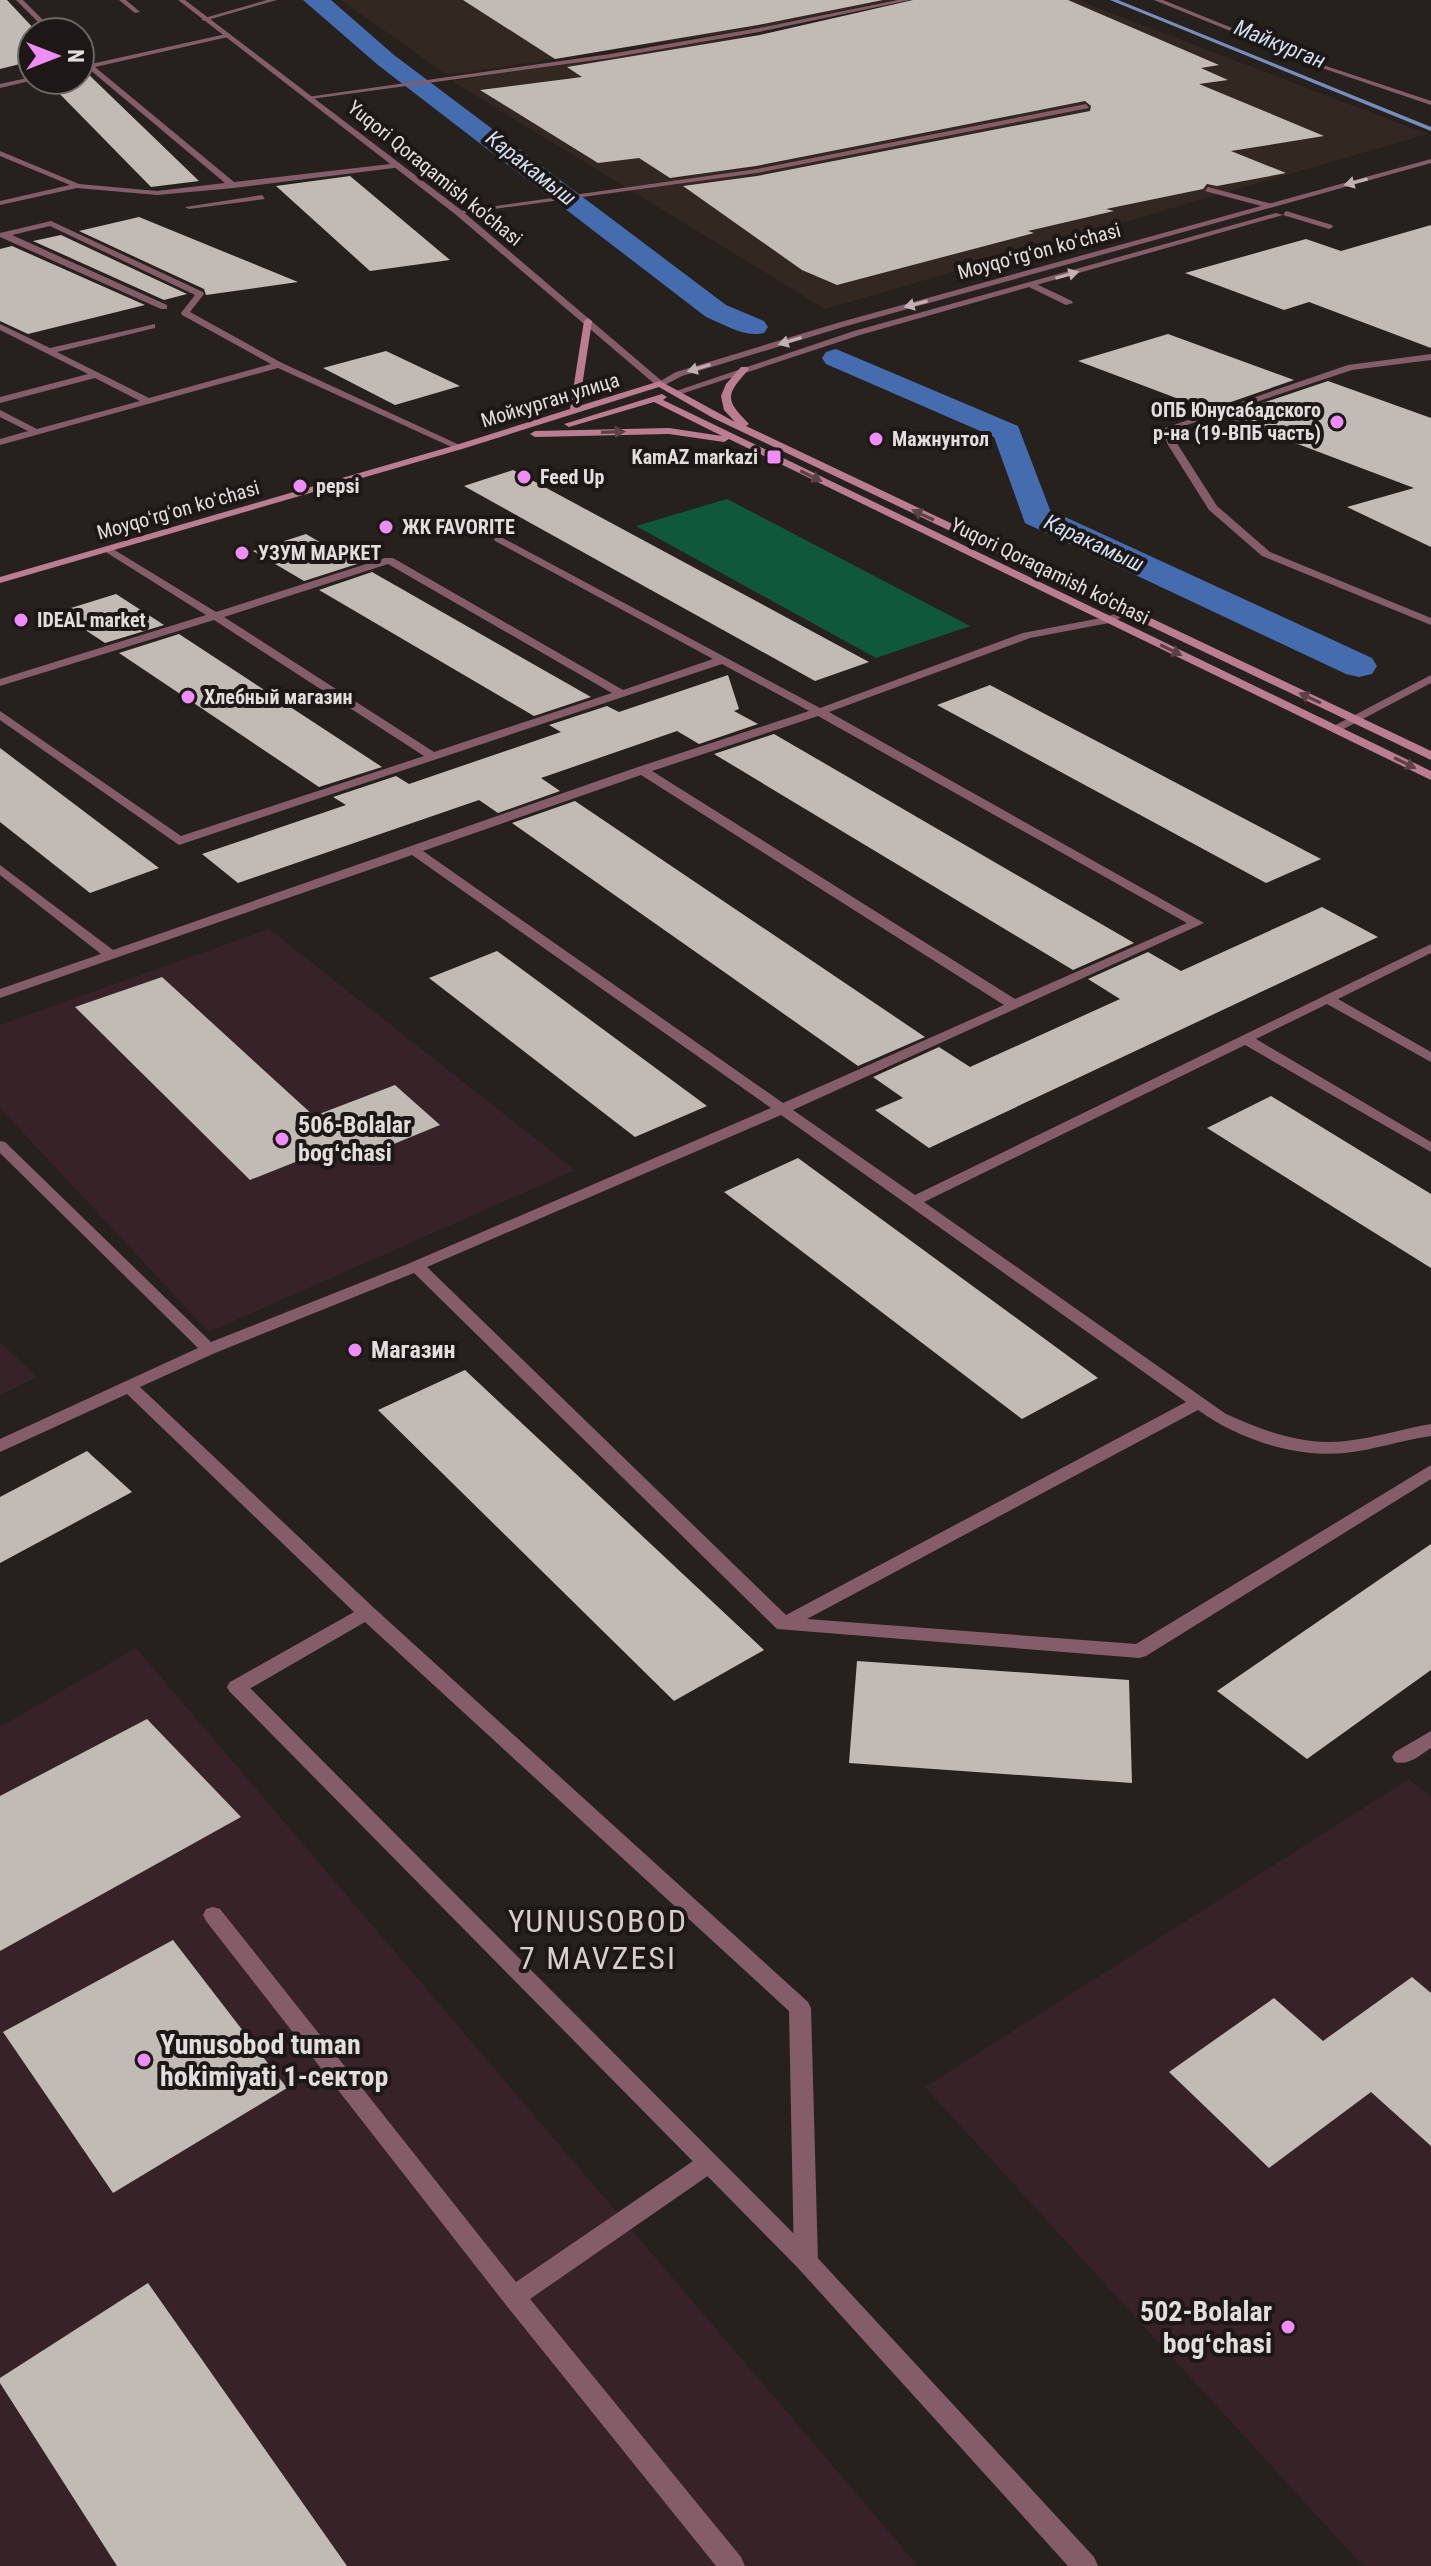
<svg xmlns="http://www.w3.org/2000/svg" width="1431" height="2566" viewBox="0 0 1431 2566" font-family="'Roboto Condensed',sans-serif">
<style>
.built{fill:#332721}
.education{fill:#372327}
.green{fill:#10583a}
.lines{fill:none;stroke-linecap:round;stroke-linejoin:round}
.stream{fill:#758ebd;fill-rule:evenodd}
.canal{fill:#466cb0;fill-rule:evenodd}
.building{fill:#c2bab5}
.service{fill:#845d68;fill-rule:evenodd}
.minor{fill:#845d68;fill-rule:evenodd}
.tertiary{fill:#845d68;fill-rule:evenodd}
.secondary{fill:#bb7e90;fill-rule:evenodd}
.oneway{fill:#c1b1b3}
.oneway2{fill:#5c4146}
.poi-dot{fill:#ee8cf8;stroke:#1d1815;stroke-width:3}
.labels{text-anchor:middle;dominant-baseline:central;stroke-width:8;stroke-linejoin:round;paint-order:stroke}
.far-street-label{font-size:20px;fill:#e2dedb;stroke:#1d1815}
.far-poi-label{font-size:20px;font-weight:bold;fill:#e2dedb;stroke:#1d1815;text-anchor:start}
.far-water-label{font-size:22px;font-style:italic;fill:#d2def1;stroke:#1d1815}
.poi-label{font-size:24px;font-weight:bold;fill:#e2dedb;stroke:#1d1815;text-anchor:start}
.near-poi-label{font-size:28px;font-weight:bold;fill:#e2dedb;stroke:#1d1815;text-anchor:start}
.near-neighbourhood-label{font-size:32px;letter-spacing:2px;fill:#d7ceca;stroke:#1d1815}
</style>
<rect width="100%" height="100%" fill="#27211e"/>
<g class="built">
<polygon points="341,0 904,0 760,28 447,75"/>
<polygon points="927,0 1077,0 1427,134 825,309 452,81 777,31"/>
</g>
<g class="education">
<polygon points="269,929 575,1170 209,1332 0,1108 0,1025"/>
<polygon points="0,1342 37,1377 0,1395"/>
<polygon points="136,1648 918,2566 0,2566 0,1727"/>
<polygon points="1409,1779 1431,1797 1431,2566 1363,2566 925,2087"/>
</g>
<polygon class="green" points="727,499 970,626 876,658 636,526"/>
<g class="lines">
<polygon class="stream" points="1110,0 1118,0 1431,127 1431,131"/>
<g class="canal">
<path d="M303,0H331L394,55L726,305L764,321L768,327L764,333C744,338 724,324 706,317L378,65Z"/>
<polygon points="836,349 1018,426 1050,510 1372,658 1377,666 1372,674 1359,677 1346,674 1025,523 994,437 826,364 822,358 826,352"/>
</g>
</g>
<g class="building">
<polygon points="0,0 7,0 37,32 32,32 32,61 0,69"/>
<polygon points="463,0 883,0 758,25 555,59"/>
<polygon points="913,0 1068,0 1219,65 1201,68 1228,80 1199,84 1324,136 1231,151 1286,173 1217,186 1207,184 1203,189 1106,209 1114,211 1028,231 1034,233 837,285 802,270 683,186 757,176 1090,111 1091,106 1085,101 756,166 670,178 639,158 598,163 480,90 582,77 567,67 760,35"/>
<polygon points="80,72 86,72 199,181 151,187 52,86 58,80 80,80"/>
<polygon points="350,176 450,260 370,271 276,186"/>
<polygon points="139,217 298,282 206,295 204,289 79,231"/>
<polygon points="1431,225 1431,348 1309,302 1284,310 1185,273 1306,239 1341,251"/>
<polygon points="61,235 187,294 164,300 33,241"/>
<polygon points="12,246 145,305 28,334 0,321 0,249"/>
<polygon points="1168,334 1294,380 1208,410 1078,361"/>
<polygon points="386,351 460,386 395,405 323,368"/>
<polygon points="1328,381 1431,418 1431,547 1347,507 1414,488 1224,416"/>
<polygon points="513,470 869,662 815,681 464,486"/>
<polygon points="306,534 357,564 304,581 253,551"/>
<polygon points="372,572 591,697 534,716 319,590"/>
<polygon points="116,594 164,625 105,643 58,612"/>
<polygon points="179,634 382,767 319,787 119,653"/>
<polygon points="728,675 739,709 734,711 758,724 699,744 677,731 541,778 560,791 498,813 479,800 238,883 202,854 346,805 333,797 396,776 409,784 561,732 549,725 607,706 619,712"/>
<polygon points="990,685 1321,859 1266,883 937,705"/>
<polygon points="774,734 1134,943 1073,970 714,754"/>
<polygon points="0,748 159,868 90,893 0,822"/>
<polygon points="575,801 925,1037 858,1066 512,823"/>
<polygon points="1322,907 1378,937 929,1148 875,1110 903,1098 873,1077 939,1047 970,1067 1120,999 1088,979 1148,952 1181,971"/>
<polygon points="497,951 707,1106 635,1137 429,978"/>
<polygon points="162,977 314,1116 395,1085 440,1125 350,1162 333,1147 250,1180 75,1007"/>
<polygon points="1271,1096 1431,1194 1431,1268 1207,1128"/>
<polygon points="798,1158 1098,1378 1022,1419 724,1192"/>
<polygon points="465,1370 764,1650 674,1701 378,1410"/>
<polygon points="87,1451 132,1492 0,1563 0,1497"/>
<polygon points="1431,1544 1431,1670 1307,1759 1217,1691"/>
<polygon points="857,1661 1129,1680 1132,1783 849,1763"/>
<polygon points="147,1719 241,1817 0,1951 0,1796"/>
<polygon points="173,1940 287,2088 113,2193 3,2032"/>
<polygon points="1412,1977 1431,1993 1431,2146 1371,2092 1269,2168 1169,2072 1274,1998 1323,2041"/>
<polygon points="148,2283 347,2566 117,2566 0,2383 0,2378"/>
</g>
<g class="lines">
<g class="service">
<polygon points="16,0 23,0 55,32 48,32"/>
<polygon points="119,0 126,0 140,12 135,13"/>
<polygon points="267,0 277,0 204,21 201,19"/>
<polygon points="898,0 910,0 759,32 610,58 311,99 307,97 610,54 759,28"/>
<polygon points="226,34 228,37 95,67 234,182 399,163 402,167 234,188 157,195 77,188 0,205 0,201 70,185 0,156 0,151 79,184 157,191 225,183 89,69 81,69 81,67 85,66 80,61 80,56 91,64"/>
<polygon points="32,77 34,80 0,88 0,84"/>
<polygon points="1086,104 1089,108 757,173 458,214 454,212 757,169"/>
<polygon points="1208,187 1272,204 1273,206 1269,208 1205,191"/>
<polygon points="262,195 265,199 189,209 185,207"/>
<polygon points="1286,211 1332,225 1333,227 1329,229 1283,215"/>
<polygon points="51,221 203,292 204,294 190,312 282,363 464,447 456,449 278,368 0,445 0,439 28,431 0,417 0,410 37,429 140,401 95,378 0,403 0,397 88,374 0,330 0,324 50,348 155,324 155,328 57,352 149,398 271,364 182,315 181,313 195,295 50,226 12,235 167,305 167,309 161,309 0,237 0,233"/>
<polygon points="1032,282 1072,301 1073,303 1066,305 1029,287 1028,285"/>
<polygon points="1431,354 1431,360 1352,370 1172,430 1178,445 1217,506 1270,552 1431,618 1431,625 1262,556 1209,510 1168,445 1162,429 1348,365"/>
<path d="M499,536L820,708L1023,633L1106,617L1129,609L1134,612L1109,623L1030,638L829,712L1204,923L793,1110L915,1195L1431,944V953L1338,999L1431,1052V1062L1327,1004L1256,1039L1431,1142V1152L1245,1045L924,1202L1226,1414C1264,1431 1303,1446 1346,1441C1375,1438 1402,1429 1431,1424V1436C1402,1440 1374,1450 1345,1453C1295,1458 1238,1439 1198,1410L807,1619L1136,1644L1431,1465V1479L1146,1656L1139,1658L777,1629L414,1273L215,1353L140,1387L374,1608L808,2002L811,2008L818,2261L814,2268L806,2271L798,2268L794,2261L789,2011L365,1622L244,1692L237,1694L230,1692L227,1687L230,1682L354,1612L127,1394L0,1452V1439L198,1348L0,1153V1141L5,1142L211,1342L410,1263L771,1108L412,855L0,998V989L101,954L0,875V865L113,950L638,767L809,711L722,664L179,845L0,720V711L181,836L424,756L214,620L0,686V679L206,615L104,551V547L108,546L216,612L385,558H393L623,690L713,659L495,541L494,539ZM388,564L612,693L434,752L224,617ZM818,716L1187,923L1015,999L652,771ZM641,775L1004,1005L783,1103L423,851ZM781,1115L1186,1402L786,1615L427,1267Z"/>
<polygon points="1431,675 1431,683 1338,732 1334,733 1328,729"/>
<path d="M1431,1731V1748C1420,1755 1409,1766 1395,1762L1392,1757L1395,1752Z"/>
<polygon points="213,1907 220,1909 516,2282 699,2157 707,2154 715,2157 718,2164 715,2171 530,2299 741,2557 745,2566 716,2566 506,2305 206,1921 203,1915 206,1909"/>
</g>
<g class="minor">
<polygon points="178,0 185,0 461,210 663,382 663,386 657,386 455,214"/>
<polygon points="237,1680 244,1682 814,2254 1094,2557 1098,2566 1068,2566 798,2268 230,1692 227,1687 230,1682"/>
</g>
<g class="tertiary">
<polygon points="1154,0 1163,0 1326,66 1431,101 1431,105 1322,68"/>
<polygon points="1431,159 1431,163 843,327 682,376 663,386 655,384 676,372 837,323"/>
<polygon points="1276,213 1283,215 860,335 678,395 670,393 854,331"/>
</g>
<g class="secondary">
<path d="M588,318L592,321L579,406L660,381L735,422L724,410L721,396L726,384L741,367H747L749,369C726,395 724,399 749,424L746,426L1431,751V760L713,418L659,387L462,449L0,583V577L456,445L570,409L584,321Z"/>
<polygon points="662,394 667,397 663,400 1431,771 1431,780 729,439 724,442 669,434 535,437 530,434 535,431 669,428 722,436 654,402 569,427 564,424"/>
</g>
</g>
<defs><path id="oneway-solid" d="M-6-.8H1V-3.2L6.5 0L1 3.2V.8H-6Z" transform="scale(2)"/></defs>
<g class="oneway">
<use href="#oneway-solid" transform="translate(1356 182) rotate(165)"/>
<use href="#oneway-solid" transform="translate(1067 275) rotate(-16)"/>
<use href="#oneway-solid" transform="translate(916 304) rotate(165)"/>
<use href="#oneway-solid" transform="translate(790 341) rotate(163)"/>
<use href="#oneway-solid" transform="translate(699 368) rotate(163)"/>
</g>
<g class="oneway2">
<use href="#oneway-solid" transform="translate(613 432) rotate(-2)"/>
<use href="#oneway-solid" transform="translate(811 476) rotate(26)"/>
<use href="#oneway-solid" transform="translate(923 515) rotate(-155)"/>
<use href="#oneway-solid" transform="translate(1171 650) rotate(26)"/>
<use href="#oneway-solid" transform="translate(1310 698) rotate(-155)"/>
<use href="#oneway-solid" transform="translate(1405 763) rotate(26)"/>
</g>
<g class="poi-dot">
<circle cx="1337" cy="422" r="8"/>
<circle cx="876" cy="439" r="8"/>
<rect x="766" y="449" width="16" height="16" rx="4"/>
<circle cx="524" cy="477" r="8"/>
<circle cx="300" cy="486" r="8"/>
<circle cx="386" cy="527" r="8"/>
<circle cx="242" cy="553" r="8"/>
<circle cx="21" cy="620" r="8"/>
<circle cx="188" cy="697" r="8"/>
<circle cx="282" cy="1139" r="8"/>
<circle cx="355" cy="1350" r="8"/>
<circle cx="144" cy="2060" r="8"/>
<circle cx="1288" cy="2327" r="8"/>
</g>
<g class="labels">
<g class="far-street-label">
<text transform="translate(435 173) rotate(39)">Yuqori Qoraqamish ko'chasi</text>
<text transform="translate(1039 251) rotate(-15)">Moyqoʻrgʻon koʻchasi</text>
<text transform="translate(550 400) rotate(-17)">Мойкурган улица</text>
<text transform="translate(178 510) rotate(-16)">Moyqoʻrgʻon koʻchasi</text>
<text transform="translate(1050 571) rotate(26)">Yuqori Qoraqamish ko'chasi</text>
</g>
<g class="far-poi-label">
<text x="1321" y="410" text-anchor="end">ОПБ Юнусабадского<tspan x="1321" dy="23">р-на (19-ВПБ часть)</tspan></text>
<text x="892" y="439">Мажнунтол</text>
<text x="758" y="457" text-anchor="end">KamAZ markazi</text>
<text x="540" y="477">Feed Up</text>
<text x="316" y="486">pepsi</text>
<text x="402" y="527">ЖК FAVORITE</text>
<text x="258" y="553">УЗУМ МАРКЕТ</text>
<text x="37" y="620">IDEAL market</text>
<text x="204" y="697">Хлебный магазин</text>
</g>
<g class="far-water-label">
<text transform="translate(1280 44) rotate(22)">Майкурган</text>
<text transform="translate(531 168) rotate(38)">Каракамыш</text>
<text transform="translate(1094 543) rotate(25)">Каракамыш</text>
</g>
<g class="poi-label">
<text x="298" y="1125">506-Bolalar<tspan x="298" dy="28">bogʻchasi</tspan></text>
<text x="371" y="1350">Магазин</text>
</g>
<g class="near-poi-label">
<text x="160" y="2044">Yunusobod tuman<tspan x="160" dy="32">hokimiyati 1-сектор</tspan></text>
<text x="1272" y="2311" text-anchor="end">502-Bolalar<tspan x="1272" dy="32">bogʻchasi</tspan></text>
</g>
<g class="near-neighbourhood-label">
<text x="598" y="1921">YUNUSOBOD<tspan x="598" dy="37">7 MAVZESI</tspan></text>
</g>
</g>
<g transform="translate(56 56) rotate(90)"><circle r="38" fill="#1d1815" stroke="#6c6764" stroke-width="2"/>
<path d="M0-6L14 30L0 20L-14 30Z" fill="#ee8cf8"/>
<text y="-12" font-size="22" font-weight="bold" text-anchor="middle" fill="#e2dedb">N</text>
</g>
</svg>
